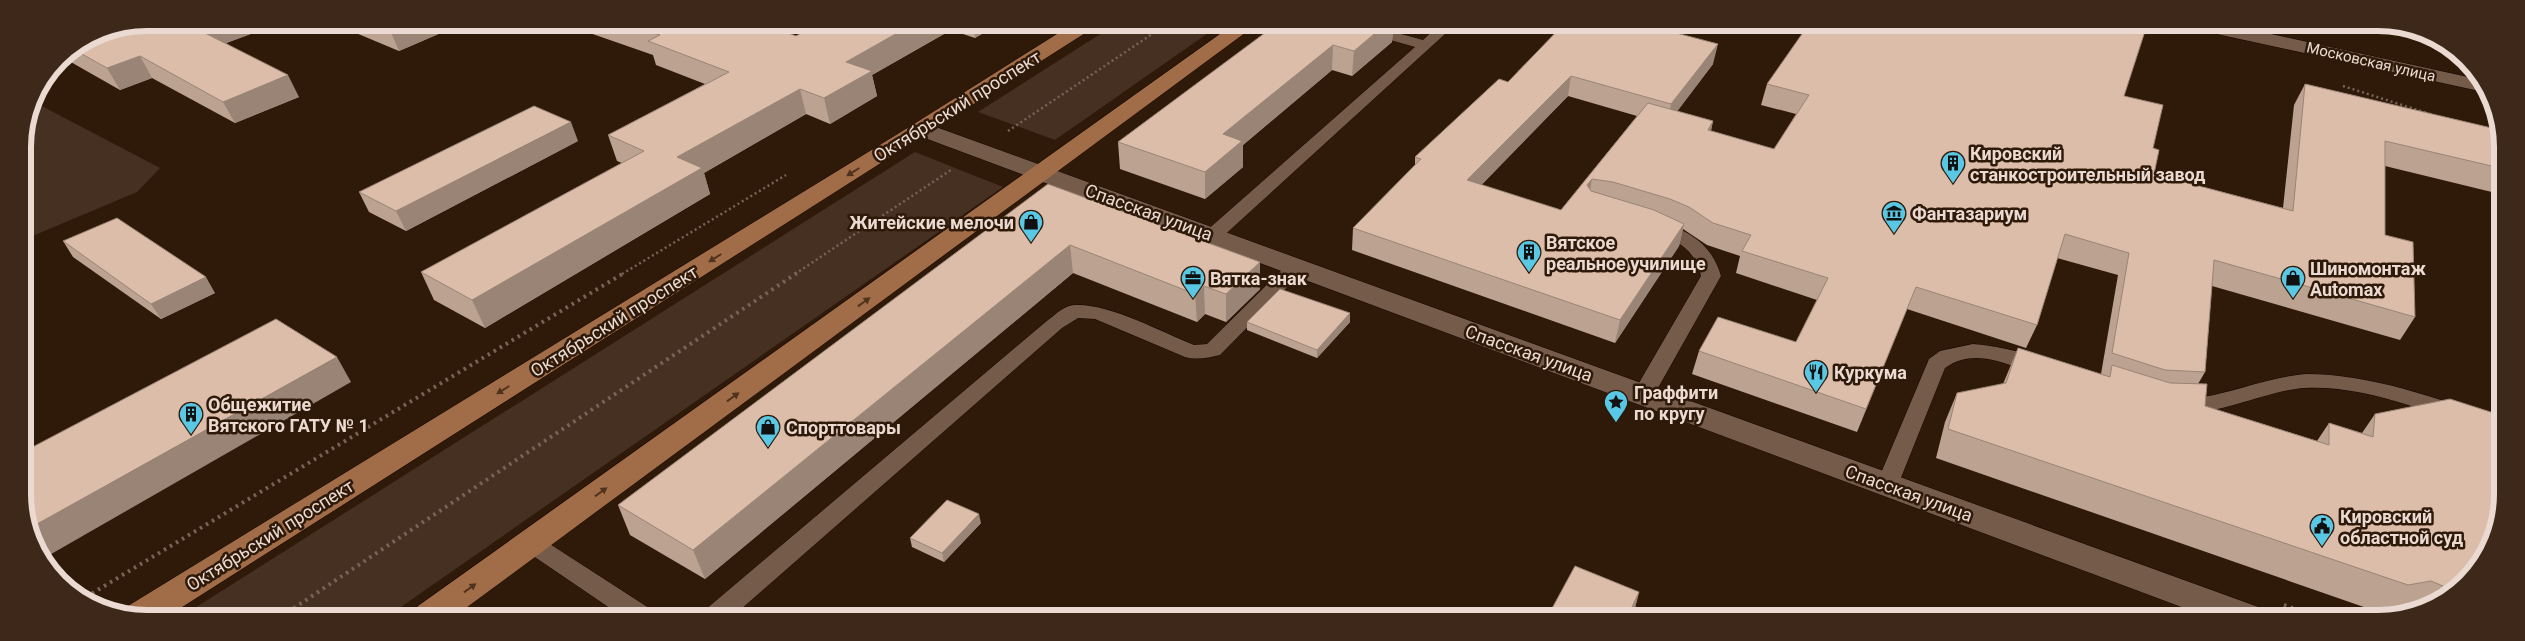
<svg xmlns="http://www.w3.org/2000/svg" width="2525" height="641" viewBox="0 0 2525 641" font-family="Roboto,sans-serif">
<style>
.green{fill:#463021}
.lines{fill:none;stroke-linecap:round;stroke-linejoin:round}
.lane-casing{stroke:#160400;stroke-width:1}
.street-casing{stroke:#160400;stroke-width:1}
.secondary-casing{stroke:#160400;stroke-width:1}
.primary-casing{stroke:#160400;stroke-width:1}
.path-far1{stroke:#786457;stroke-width:2.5;stroke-dasharray:2 3;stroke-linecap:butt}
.path{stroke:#786457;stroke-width:4;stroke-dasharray:2.5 4.5;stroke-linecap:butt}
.lane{fill:#755b49;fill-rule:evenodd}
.street{fill:#755b49;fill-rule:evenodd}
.secondary{fill:#755b49;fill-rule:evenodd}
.primary{fill:#a16d48;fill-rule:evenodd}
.wall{fill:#bca391;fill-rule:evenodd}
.shaded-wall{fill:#998476}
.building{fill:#dbbda9;stroke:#998476}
.oneway{fill:#51321c}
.labels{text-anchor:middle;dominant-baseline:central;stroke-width:5;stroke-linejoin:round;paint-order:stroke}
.far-street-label{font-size:15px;fill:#eadad1;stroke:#2f1909}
.street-label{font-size:18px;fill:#eadad1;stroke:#2f1909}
.poi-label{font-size:18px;font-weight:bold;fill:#eadad1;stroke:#2f1909;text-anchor:start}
.rim{fill:none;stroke:#eadad1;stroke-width:6}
</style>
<rect width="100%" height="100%" fill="#2f1909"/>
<g class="green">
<polygon points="1116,24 1221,24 1055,140 978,112"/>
<polygon points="36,103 160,168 137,192 23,240 23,139 31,105"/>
<polygon points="915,152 1003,187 388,616 182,616"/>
</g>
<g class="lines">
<g class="lane-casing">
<g id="lane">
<polygon points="1342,24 1365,24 1423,40 1440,24 1456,24 1219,240 1205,240 1203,236 1205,232 1415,47 1344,27"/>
<path d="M1657,222C1688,229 1712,244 1721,276L1654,395L1651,400L1643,402L1635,400L1632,395L1701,276C1694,247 1677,241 1651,231L1648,227L1651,223Z"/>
<path d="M1296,261L1303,263L1306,267L1303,271L1220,355C1209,358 1196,360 1185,357L1095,319L1078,318L1062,328L732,617H702L705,610L1048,320C1056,314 1065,305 1075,305C1108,303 1162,332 1194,345L1207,344L1289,263Z"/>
<path d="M1973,344C1989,345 2040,353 2048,367L2045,372C2036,375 2029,371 2019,368C1993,359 1969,351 1945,368L1898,485L1895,491L1887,493L1879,491L1876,485L1929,359L1940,351Z"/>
<path d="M2305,374C2373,374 2436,399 2500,419V435C2436,417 2373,385 2305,388C2265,390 2208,421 2171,411L2168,406L2171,401C2185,397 2200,398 2214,395C2244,388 2274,377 2305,374Z"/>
<polygon points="531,534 539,537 652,610 655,617 623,617 523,549 519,543 523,537"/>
</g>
</g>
<g class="street-casing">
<polygon id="street" points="922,122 2261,608 2266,618 2211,618 914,134 911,129 914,124"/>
</g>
<g class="secondary-casing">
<polygon id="secondary" points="2193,25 2230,25 2477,79 2484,92 2203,31 2196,29"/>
</g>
<g class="primary-casing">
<g id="primary">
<polygon points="1073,24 1096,24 1093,28 168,616 123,616 128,606 914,124"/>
<polygon points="1234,24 1257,24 455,616 413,616 418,606"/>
</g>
</g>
<g class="path-far1">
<polyline points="2144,26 2174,33"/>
<polyline points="2343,86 2430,114"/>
<polyline points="1008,131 1167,24"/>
<polyline points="622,274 786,175"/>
<polyline points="795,274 951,170"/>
</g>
<g class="path">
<polyline points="86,597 624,273"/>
<polyline points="2284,605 2321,618"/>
<polyline points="282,616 797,273"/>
</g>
<use href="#lane" class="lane"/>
<use href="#street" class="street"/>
<use href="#secondary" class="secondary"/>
<use href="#primary" class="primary"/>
</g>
<g class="wall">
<polygon points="147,22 280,23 226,43 299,97 235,123 152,78 120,90 62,57 100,32"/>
<polygon points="332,23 464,23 399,51"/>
<polygon points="582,23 761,23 796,36 820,23 1000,23 975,38 951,30 872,75 877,96 830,124 806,114 704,173 710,194 485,328 434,300 421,272 622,163 617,161 608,135 705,84 656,65 653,55 584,31"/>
<polygon points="1277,24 1413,24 1403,33 1393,30 1392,42 1352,76 1332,70 1243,145 1243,167 1205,199 1120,169 1118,142"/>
<path d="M1564,24L1713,64L1677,111L1713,121L1711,131L1774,149L1796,114L1761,105L1767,84L2124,96L2153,148L2154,174L2283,208L2294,105L2305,84L2500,130V194L2385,166V235L2415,317L2400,340L2212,286L2205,372L2198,384L2205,406L2317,441L2329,423L2362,433L2375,414L2460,588L2425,609L2411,612L2407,611L2384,614L1936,458L1945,422L1957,393L2003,384L2018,348L2101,374L2118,275L2057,258L2037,325L2026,348L1907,309L1857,432L1692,374L1699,351L1796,342L1817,300L1736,273L1740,256L1707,245L1683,229L1679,246L1615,343L1352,250L1353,228L1415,165V157L1508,82ZM1568,96L1637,116L1561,210L1481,185Z"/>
<polygon points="578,141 406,231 369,212 359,192"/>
<polygon points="1048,184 1260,262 1260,289 1226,322 1205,314 1197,322 1073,273 705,579 630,535 618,505"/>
<polygon points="63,241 215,293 161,319 73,257"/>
<polygon points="1350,313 1350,322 1317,358 1247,330 1247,322"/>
<polygon points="981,523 944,562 912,547 910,538"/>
<polygon points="1639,592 1635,608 1630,618 1549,617 1549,614"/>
</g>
<g class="shaded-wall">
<polygon points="215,23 280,23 208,50 197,29"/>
<polygon points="408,23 464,23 399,51 390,30"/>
<polygon points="915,23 950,23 951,30 872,75 877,96 830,124 824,98 846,62"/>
<polygon points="973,23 1000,23 975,38"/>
<polygon points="1386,24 1393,24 1392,42 1352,76 1354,51"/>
<polygon points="1404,24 1413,24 1403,33"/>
<polygon points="1718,44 1713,64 1667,125 1671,104"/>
<polygon points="1333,45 1332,70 1243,145 1243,167 1205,199 1205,172 1223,134"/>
<polygon points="140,56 152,78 120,90 107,68"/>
<polygon points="288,75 299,97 235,123 223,102"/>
<polygon points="1571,76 1568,96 1465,202 1467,180"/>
<polygon points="800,89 806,114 704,173 710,194 485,328 472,300 677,157"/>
<polygon points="1713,121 1708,143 1708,130"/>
<polygon points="571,122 578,141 406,231 396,211"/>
<polygon points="1592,179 1588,201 1587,185"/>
<polygon points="1684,224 1679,246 1615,343 1620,320"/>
<polygon points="1070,245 1073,273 705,579 693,550"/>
<polygon points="1260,262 1260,289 1226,322 1226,294"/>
<polygon points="206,277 215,293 161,319 151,304"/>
<polygon points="1204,286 1205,314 1197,322 1195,294"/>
<polygon points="1916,287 1907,309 1857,432 1866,409"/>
<polygon points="1350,313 1350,322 1317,358 1317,350"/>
<polygon points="337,357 351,382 46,557 30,528"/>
<polygon points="979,514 981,523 944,562 942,553"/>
<polygon points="1639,592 1635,608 1630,618 1627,618"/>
</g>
<g class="building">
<polygon points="147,22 215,23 197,29 288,75 223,102 140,56 107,68 73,49 100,32"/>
<polygon points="373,23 408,23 390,30"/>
<polygon points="624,23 761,23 796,36 820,23 915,23 846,62 872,71 824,98 800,89 677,157 702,168 472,300 421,272 644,151 608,135 729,72 648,41 660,35"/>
<polygon points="1277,24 1386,24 1354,51 1333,45 1223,134 1242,141 1205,172 1118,142"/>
<polygon points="1564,24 1642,24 1718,44 1671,104 1571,76 1467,180 1561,210 1648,103 1713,121 1708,130 1774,149 1809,95 1767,84 1809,24 2147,25 2124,96 2163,105 2153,148 2159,150 2154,174 2293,211 2305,84 2500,130 2500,168 2385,141 2385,235 2413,242 2415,317 2214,260 2205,372 2165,370 2112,353 2129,253 2065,234 2037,325 1916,287 1866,409 1699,351 1718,317 1796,342 1828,278 1742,251 1751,235 1713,223 1689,207 1670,199 1613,182 1592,179 1587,185 1591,191 1654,210 1684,224 1620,320 1353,228 1421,159 1415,157 1499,79 1508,82"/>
<polygon points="534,106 571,122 396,211 359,192"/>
<polygon points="1048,184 1260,262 1226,294 1204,286 1195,294 1070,245 693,550 618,505"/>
<polygon points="117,218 206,277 151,304 63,241"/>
<polygon points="1280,289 1350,313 1317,350 1247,322"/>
<polygon points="276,319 337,357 30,528 25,519 25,451"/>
<polygon points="2018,348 2110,377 2112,365 2170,383 2207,384 2205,406 2329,445 2329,423 2373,437 2375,414 2450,399 2500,415 2500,519 2486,557 2460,588 2455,591 2431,581 2408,585 1948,429 1957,393 2006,383"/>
<polygon points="947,500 979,514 942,553 910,538"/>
<polygon points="1575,566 1639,592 1627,618 1557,617 1549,614"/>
<polygon points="1716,613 1726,618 1714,618"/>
</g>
<defs><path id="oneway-solid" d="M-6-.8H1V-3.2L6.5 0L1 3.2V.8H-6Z" transform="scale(1.25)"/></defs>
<g class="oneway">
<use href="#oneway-solid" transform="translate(853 172) rotate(148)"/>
<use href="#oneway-solid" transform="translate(715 258) rotate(148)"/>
<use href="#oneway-solid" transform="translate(864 302) rotate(-36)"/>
<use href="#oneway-solid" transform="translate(503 390) rotate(148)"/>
<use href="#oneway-solid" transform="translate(733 397) rotate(-36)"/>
<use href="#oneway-solid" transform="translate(601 492) rotate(-36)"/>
<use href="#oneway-solid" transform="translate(470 588) rotate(-36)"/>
</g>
<defs>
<g id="building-pin" transform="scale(1.25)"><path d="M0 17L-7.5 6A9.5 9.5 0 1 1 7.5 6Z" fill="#59c8e5" stroke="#2f1909"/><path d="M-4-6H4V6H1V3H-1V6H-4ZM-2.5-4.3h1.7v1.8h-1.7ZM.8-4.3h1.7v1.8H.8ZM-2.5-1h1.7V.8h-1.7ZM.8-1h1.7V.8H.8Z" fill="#111"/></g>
<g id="museum-pin" transform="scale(1.25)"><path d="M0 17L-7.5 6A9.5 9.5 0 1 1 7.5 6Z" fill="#59c8e5" stroke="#2f1909"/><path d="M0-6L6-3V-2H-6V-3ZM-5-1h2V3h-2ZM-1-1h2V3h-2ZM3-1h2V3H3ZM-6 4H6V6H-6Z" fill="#111"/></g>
<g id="shop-pin" transform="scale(1.25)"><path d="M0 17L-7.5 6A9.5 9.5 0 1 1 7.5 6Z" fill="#59c8e5" stroke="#2f1909"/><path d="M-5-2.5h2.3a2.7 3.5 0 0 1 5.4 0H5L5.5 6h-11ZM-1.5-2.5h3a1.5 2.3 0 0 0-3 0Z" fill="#111"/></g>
<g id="office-pin" transform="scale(1.25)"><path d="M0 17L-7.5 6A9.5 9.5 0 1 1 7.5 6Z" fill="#59c8e5" stroke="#2f1909"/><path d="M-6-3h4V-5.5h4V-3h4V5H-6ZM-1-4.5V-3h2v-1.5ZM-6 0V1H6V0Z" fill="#111"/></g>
<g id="restaurant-pin" transform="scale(1.25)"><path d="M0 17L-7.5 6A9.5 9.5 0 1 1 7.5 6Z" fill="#59c8e5" stroke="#2f1909"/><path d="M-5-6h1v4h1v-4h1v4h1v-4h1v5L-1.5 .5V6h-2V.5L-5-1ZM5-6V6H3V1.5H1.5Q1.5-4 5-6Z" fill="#111"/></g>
<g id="sight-pin" transform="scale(1.25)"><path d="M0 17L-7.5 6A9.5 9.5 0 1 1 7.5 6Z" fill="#59c8e5" stroke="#2f1909"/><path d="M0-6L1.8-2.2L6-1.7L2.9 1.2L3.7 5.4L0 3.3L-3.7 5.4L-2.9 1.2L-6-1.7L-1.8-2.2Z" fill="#111"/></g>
<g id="civic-pin" transform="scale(1.25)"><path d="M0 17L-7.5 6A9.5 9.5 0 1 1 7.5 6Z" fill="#59c8e5" stroke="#2f1909"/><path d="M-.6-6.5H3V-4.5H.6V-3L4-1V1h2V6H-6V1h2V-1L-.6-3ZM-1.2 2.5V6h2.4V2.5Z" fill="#111"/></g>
</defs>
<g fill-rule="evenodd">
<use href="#building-pin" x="1953" y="163"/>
<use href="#museum-pin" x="1894" y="213"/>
<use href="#shop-pin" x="1031" y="222"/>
<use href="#building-pin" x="1529" y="252"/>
<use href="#office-pin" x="1193" y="278"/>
<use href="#shop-pin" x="2293" y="278"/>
<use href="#restaurant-pin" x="1816" y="372"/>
<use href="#sight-pin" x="1616" y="402"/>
<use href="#building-pin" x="191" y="414"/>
<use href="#shop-pin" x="768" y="427"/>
<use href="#civic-pin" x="2322" y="526"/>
</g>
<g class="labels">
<g class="far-street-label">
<text transform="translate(2371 62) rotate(13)">Московская улица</text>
</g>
<g class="street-label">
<text transform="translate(957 106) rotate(-32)">Октябрьский проспект</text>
<text transform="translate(1149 212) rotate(20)">Спасская улица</text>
<text transform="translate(614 321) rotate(-32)">Октябрьский проспект</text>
<text transform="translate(1529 353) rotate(20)">Спасская улица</text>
<text transform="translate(1909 493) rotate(20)">Спасская улица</text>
<text transform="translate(270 535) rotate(-32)">Октябрьский проспект</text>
</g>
<g class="poi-label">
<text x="1970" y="153">Кировский<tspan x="1970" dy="21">станкостроительный завод</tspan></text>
<text x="1912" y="213">Фантазариум</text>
<text x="1014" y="222" text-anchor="end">Житейские мелочи</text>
<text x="1546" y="242">Вятское<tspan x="1546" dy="21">реальное училище</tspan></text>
<text x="2310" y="268">Шиномонтаж<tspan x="2310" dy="21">Automax</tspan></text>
<text x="1210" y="278">Вятка-знак</text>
<text x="1834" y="372">Куркума</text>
<text x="1634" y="392">Граффити<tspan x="1634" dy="21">по кругу</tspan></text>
<text x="208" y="404">Общежитие<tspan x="208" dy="21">Вятского ГАТУ № 1</tspan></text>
<text x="786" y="427">Спорттовары</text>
<text x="2340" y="516">Кировский<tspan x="2340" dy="21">областной суд</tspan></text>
</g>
</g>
<path d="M0 0H2525V641H0ZM147 31H2378A116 116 0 0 1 2494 147V494A116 116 0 0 1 2378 610H147A116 116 0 0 1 31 494V147A116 116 0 0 1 147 31Z" fill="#3e2819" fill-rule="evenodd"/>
<path class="rim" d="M147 31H2378A116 116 0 0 1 2494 147V494A116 116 0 0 1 2378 610H147A116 116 0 0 1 31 494V147A116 116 0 0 1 147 31Z"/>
</svg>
